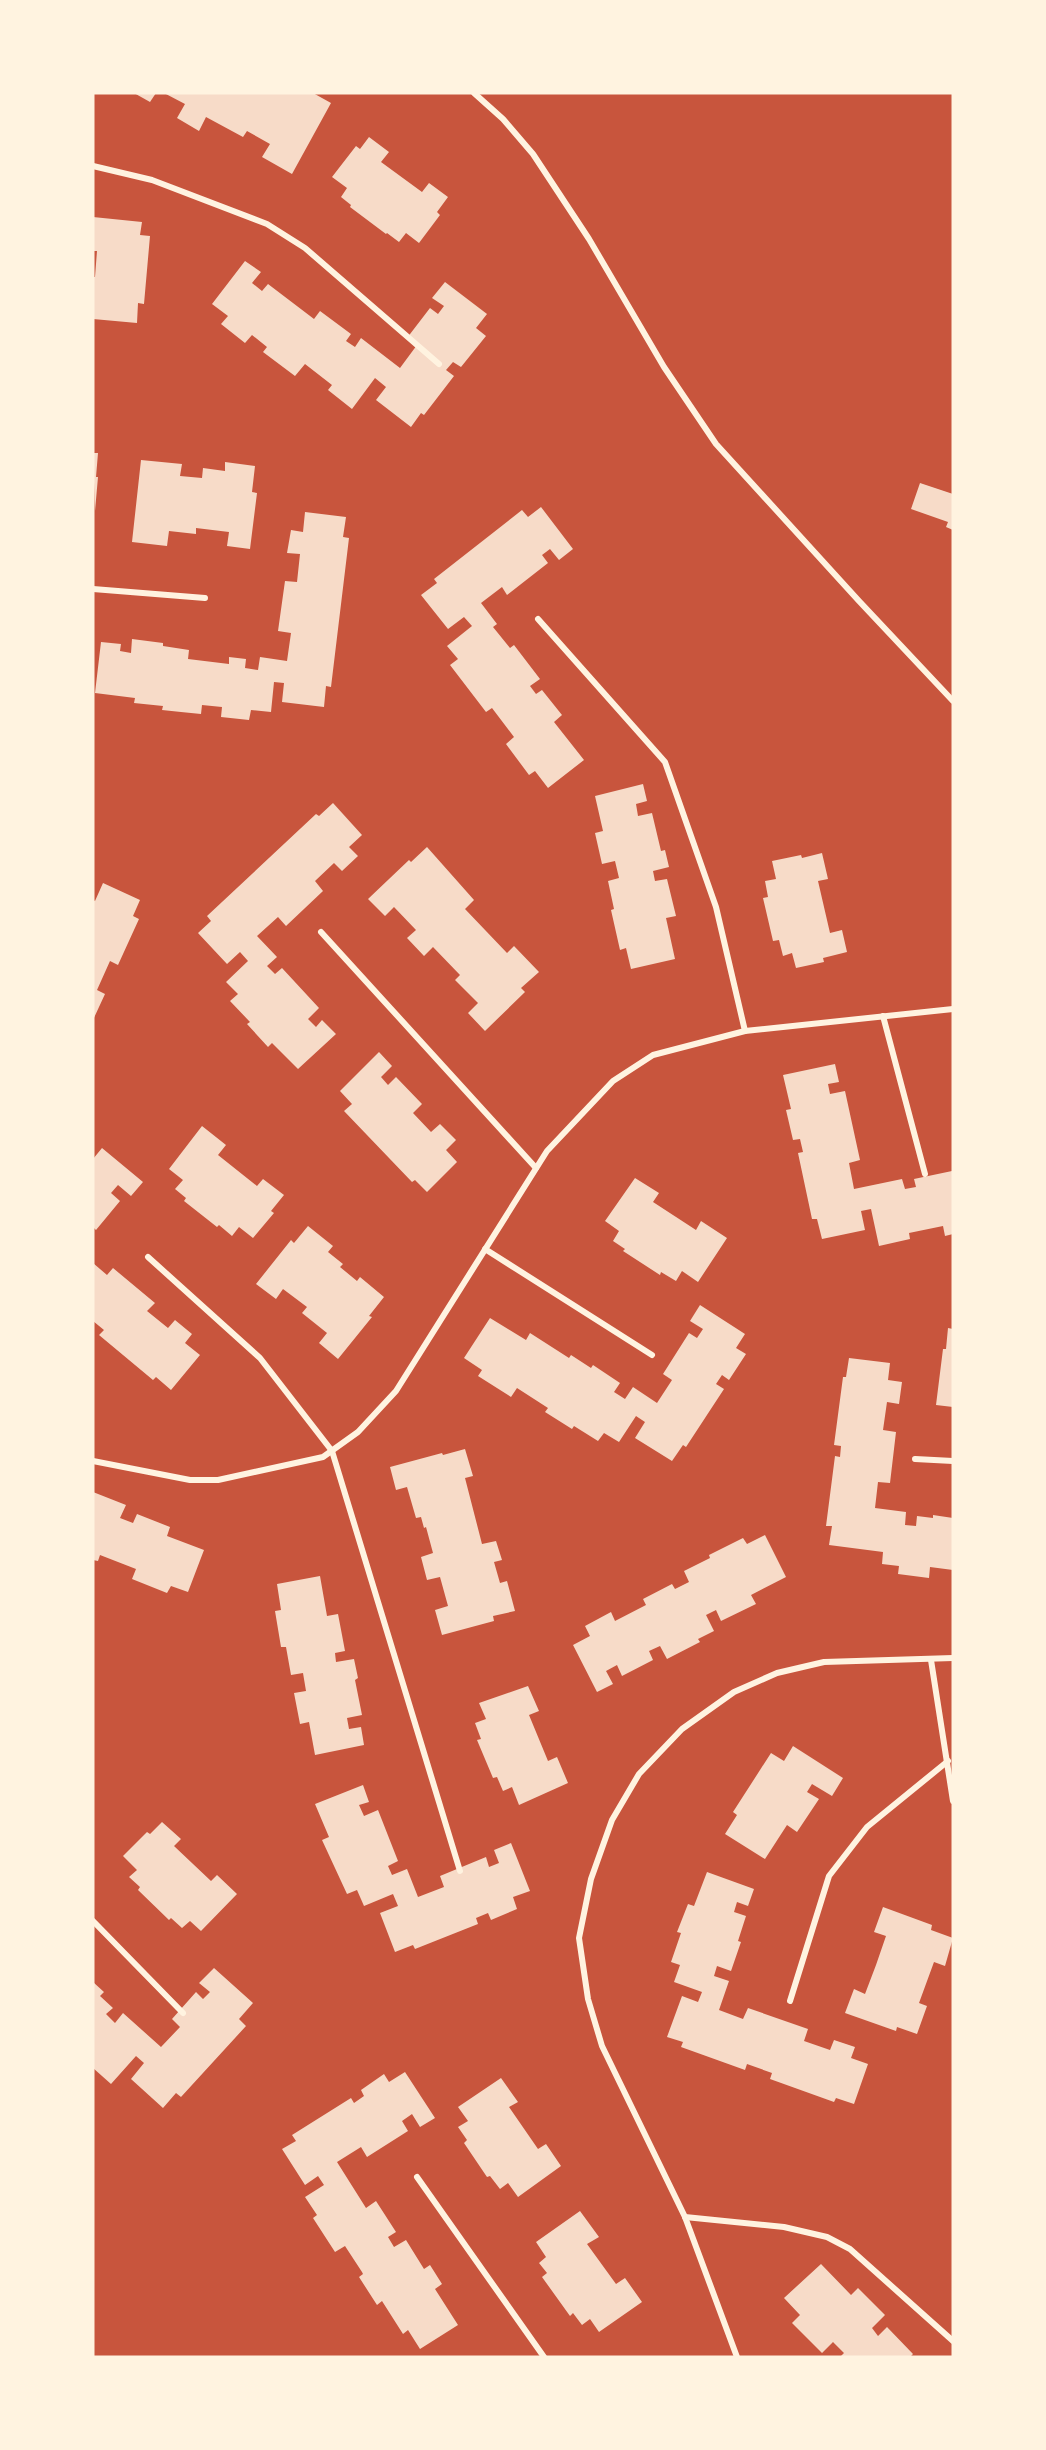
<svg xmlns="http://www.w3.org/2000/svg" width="1046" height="2450" viewBox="0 0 1046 2450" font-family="'Nunito Sans',sans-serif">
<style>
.building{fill:#f7dbc8}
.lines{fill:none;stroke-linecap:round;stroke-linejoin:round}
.minor{stroke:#fff3e0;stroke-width:6}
</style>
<rect width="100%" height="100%" fill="#c8553d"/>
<g class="building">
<polygon points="134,93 156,93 150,102"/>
<polygon points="164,93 313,93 331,103 292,174 262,157 270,144 247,131 243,137 206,117 199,131 177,118 185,104"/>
<polygon points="369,137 389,152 381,162 422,192 429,183 448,197 437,212 440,215 419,243 406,233 399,242 387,233 386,234 350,207 351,205 341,197 347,188 332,177 356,146 360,149"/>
<polygon points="93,217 142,222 140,235 150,236 144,304 138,303 137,323 93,319 93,277 95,277 97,251 93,251"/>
<polygon points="245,261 261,272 252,283 262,291 268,284 314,319 320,311 351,334 346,341 355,347 361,338 400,368 417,345 407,338 430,308 438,314 444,306 432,298 445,282 487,314 476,328 486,336 461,367 453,362 446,370 454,376 424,415 421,413 411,427 376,400 386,387 375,378 352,409 328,390 332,385 305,364 295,376 263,352 267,347 252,335 245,343 221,324 228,316 212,304"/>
<polygon points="93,453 98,453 96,477 98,477 95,511"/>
<polygon points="141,460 182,464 180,476 202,478 203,468 225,471 225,462 255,466 252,492 257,493 250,549 227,546 229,532 196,528 196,534 169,531 167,546 132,542"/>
<polygon points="920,483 953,494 953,530 946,527 948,522 911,509"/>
<polygon points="541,507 573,549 559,560 550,549 542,555 548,563 507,595 502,587 481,603 497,624 493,627 510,648 514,645 540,679 530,686 536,694 542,690 562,715 554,722 584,760 548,788 535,771 529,775 506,744 514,737 492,708 486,712 450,665 458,659 447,646 472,626 464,617 448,629 421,595 437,583 434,579 522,510 528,517"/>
<polygon points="305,512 346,517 343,537 349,538 331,687 326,686 324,707 282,702 284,683 274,682 271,712 251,710 249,720 221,717 222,707 202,705 201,714 181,712 162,710 163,706 134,703 135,698 95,693 101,642 121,644 120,651 131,653 132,639 163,643 163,646 189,650 188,659 229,664 229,657 246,659 245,668 258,670 260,657 287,661 291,633 278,631 285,581 297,582 300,554 287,553 291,530 303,532"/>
<polygon points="643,784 647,801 636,804 638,816 652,813 661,851 665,850 669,867 653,871 655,881 667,879 676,916 666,918 675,959 631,969 626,948 620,950 611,910 614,909 608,881 619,878 615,861 602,864 595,833 603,831 595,796"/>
<polygon points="333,803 362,835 349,847 358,856 342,871 334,863 315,881 323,891 286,926 278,917 257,936 277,957 267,966 275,974 282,968 319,1008 308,1019 316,1027 322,1020 336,1034 298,1069 272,1043 268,1047 247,1024 250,1022 230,1001 238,994 226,982 248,961 240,952 227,964 198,933 211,921 207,916 316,814 319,816"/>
<polygon points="427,847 474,900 465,909 507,953 514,946 539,972 521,988 525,992 485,1031 468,1013 478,1003 455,980 460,975 433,947 424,956 407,938 416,930 394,907 385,916 368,899 409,860 411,862"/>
<polygon points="822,853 828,879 818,881 830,933 842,930 847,952 823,958 824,962 796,968 792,953 783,956 779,940 773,941 763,898 768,897 765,881 776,879 772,861 801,855 802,858"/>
<polygon points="103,883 140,900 133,916 139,919 118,965 110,961 97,990 105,994 93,1020 93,900 95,901"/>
<polygon points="379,1052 392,1066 381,1077 388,1085 396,1077 422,1104 413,1113 431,1132 440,1124 456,1140 446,1150 457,1162 427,1192 415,1180 412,1182 344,1111 352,1104 340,1091"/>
<polygon points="835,1064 839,1082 828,1084 830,1094 845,1091 860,1160 849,1163 854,1189 902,1179 905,1189 916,1187 914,1179 952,1171 953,1234 945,1236 943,1226 909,1233 910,1239 879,1246 871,1209 861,1211 865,1230 822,1239 817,1219 812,1219 798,1153 803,1152 800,1139 793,1140 786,1110 791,1109 783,1075"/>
<polygon points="202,1126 226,1145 218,1155 257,1186 263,1179 284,1195 271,1211 274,1213 253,1238 239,1227 232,1236 219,1225 217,1227 184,1201 186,1198 175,1189 183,1180 169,1169"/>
<polygon points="102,1148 143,1182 131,1196 118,1185 111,1193 120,1201 96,1230 93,1227 93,1159"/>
<polygon points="635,1178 659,1193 653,1202 696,1230 701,1221 727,1238 698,1282 682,1271 676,1281 661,1272 660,1275 623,1251 625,1249 613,1241 619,1231 605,1221"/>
<polygon points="308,1226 333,1246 328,1252 343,1264 340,1267 357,1281 360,1277 384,1297 369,1316 372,1317 338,1359 319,1343 327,1333 302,1313 307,1307 283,1289 276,1299 256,1284 291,1240 294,1243"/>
<polygon points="93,1263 107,1275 113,1268 155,1303 147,1311 168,1328 175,1320 192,1334 185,1343 200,1355 171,1390 156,1377 153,1380 99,1335 104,1330 93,1321"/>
<polygon points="700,1305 745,1334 736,1348 746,1354 729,1380 722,1375 716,1384 724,1389 686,1447 683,1445 672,1461 635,1438 645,1422 636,1416 619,1442 604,1433 598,1441 574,1426 572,1429 545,1412 548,1408 517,1388 511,1397 478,1376 482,1370 464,1358 490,1318 526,1340 530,1333 569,1358 571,1355 591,1368 593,1365 620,1383 614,1392 625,1399 633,1387 657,1403 672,1380 663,1374 689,1333 697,1338 703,1329 690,1321"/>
<polygon points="948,1328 953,1329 953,1407 936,1405 943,1349 946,1349"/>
<polygon points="849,1358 890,1363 888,1380 902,1382 899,1404 887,1402 883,1430 896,1432 890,1483 878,1482 875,1508 906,1512 905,1525 916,1526 917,1516 933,1518 933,1515 953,1518 953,1570 930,1567 929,1578 898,1574 899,1566 882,1564 883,1552 829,1545 832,1526 826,1526 835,1456 840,1457 841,1446 834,1445 843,1377 846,1377"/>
<polygon points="465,1449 473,1476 465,1478 482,1544 496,1541 502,1560 494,1562 500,1583 507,1581 515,1611 493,1616 494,1621 442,1635 435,1610 448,1606 440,1577 427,1580 421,1557 433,1553 426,1527 424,1528 421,1517 416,1518 407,1487 396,1490 390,1467 442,1453 443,1455"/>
<polygon points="93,1492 126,1505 120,1518 133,1523 137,1514 170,1527 167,1536 204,1550 188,1592 171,1586 167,1593 132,1579 136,1569 100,1555 98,1561 93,1560"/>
<polygon points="765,1535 786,1577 751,1595 756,1604 721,1621 716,1610 706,1615 714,1631 698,1639 700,1642 667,1659 660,1646 649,1651 653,1660 622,1676 617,1665 606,1671 613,1684 597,1692 573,1645 590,1636 585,1626 611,1612 615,1621 646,1605 643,1599 672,1584 675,1589 689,1582 684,1571 710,1558 709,1555 743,1538 747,1544"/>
<polygon points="320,1576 327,1616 338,1614 342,1635 345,1651 335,1653 336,1662 354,1659 358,1678 355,1680 362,1715 347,1718 349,1729 361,1727 364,1745 315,1755 309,1722 300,1724 294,1693 306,1691 303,1673 291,1675 286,1647 281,1647 275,1611 281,1610 277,1584"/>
<polygon points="528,1686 539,1711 529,1715 548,1761 557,1757 568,1783 519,1805 512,1787 503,1791 497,1777 493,1778 477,1740 481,1739 475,1723 486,1719 479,1703"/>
<polygon points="793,1746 843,1778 832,1796 812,1784 807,1792 819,1799 797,1832 787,1825 765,1859 725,1834 737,1815 733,1812 771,1753 784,1761"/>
<polygon points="363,1785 369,1802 359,1805 364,1816 378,1810 398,1861 388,1866 392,1875 407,1869 418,1897 444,1887 440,1876 486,1857 489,1867 499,1863 494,1850 511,1843 530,1891 513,1897 517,1909 491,1920 488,1913 476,1918 478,1924 415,1949 413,1945 395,1952 380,1913 398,1906 393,1894 364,1906 357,1890 347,1894 322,1840 329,1837 315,1804"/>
<polygon points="162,1822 181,1839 174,1846 211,1881 217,1875 237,1894 201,1931 190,1921 182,1928 171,1918 169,1920 138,1890 140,1887 129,1877 137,1870 123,1856 147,1832 150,1834"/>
<polygon points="707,1872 754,1889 748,1906 737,1902 734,1912 746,1916 738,1941 741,1942 731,1971 717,1966 714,1976 729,1981 719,2010 743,2019 748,2008 808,2029 804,2041 830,2050 834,2040 855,2047 851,2058 868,2064 854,2104 836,2098 834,2102 770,2079 772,2073 747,2064 745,2070 681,2047 683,2042 667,2037 682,1996 698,2002 702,1992 674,1982 680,1965 671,1962 681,1933 677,1932 688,1904 694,1906"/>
<polygon points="883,1907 932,1925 931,1930 953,1938 945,1966 934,1962 919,2003 927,2006 917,2034 897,2027 896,2031 845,2013 854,1989 865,1994 876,1965 886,1936 874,1932"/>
<polygon points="214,1968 253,2003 239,2019 246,2026 181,2097 176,2093 163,2108 131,2079 144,2063 136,2056 111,2084 93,2068 93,1982 104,1992 100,1996 113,2008 106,2014 115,2023 123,2013 161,2047 180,2027 172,2019 196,1992 203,1999 210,1992 199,1983"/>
<polygon points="405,2072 435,2118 420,2127 412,2114 402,2121 408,2131 367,2157 361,2147 337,2162 366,2208 376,2201 396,2232 388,2237 394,2247 406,2240 424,2269 430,2265 442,2284 435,2289 458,2325 420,2349 408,2330 403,2334 382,2301 377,2305 359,2277 363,2274 362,2272 345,2246 335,2252 313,2218 317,2215 305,2197 324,2185 318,2176 305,2185 282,2149 296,2141 292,2135 351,2098 354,2103 364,2096 361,2090 384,2074 389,2082"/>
<polygon points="501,2078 518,2102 509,2107 538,2149 546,2144 561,2166 518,2197 508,2183 500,2189 490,2176 487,2177 464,2143 467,2140 458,2127 468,2121 458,2107"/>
<polygon points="580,2211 599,2237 587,2244 616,2284 625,2278 642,2302 599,2332 590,2319 582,2325 573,2313 570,2316 542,2277 547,2273 539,2263 546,2257 536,2242"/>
<polygon points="821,2264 851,2295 858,2288 885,2315 872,2328 878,2336 887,2327 913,2354 910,2357 840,2357 844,2353 833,2342 822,2353 792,2323 800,2315 784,2298"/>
</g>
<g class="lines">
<g class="minor">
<polyline points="474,93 503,119 533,154 589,239 664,367 716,444 859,601 953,701"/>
<polyline points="93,166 152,180 267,224 305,248 439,364"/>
<polyline points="93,589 205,598"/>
<polyline points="538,619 665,762 716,907 745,1031"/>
<polyline points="321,932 536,1168"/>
<polyline points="883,1016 925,1174"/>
<polyline points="485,1249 652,1355"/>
<polyline points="148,1257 260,1358 332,1451 460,1871"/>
<polyline points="915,1459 953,1461"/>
<polyline points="93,1461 190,1480 218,1480 323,1457 358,1432 396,1391 547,1151 613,1081 653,1055 745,1031 953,1009"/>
<polyline points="931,1660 953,1801"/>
<polyline points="93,1921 183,2013"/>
<polyline points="790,2001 829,1876 867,1827 948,1761"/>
<polyline points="417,2177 544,2357"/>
<polyline points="685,2217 784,2227 827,2237 850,2249 953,2341"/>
<polyline points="737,2357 685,2217 602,2046 588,1999 579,1938 591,1879 612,1820 639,1774 682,1729 734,1692 777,1673 824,1662 953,1658"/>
</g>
</g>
<rect width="1046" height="2450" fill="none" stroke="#fff3e0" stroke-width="189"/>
</svg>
